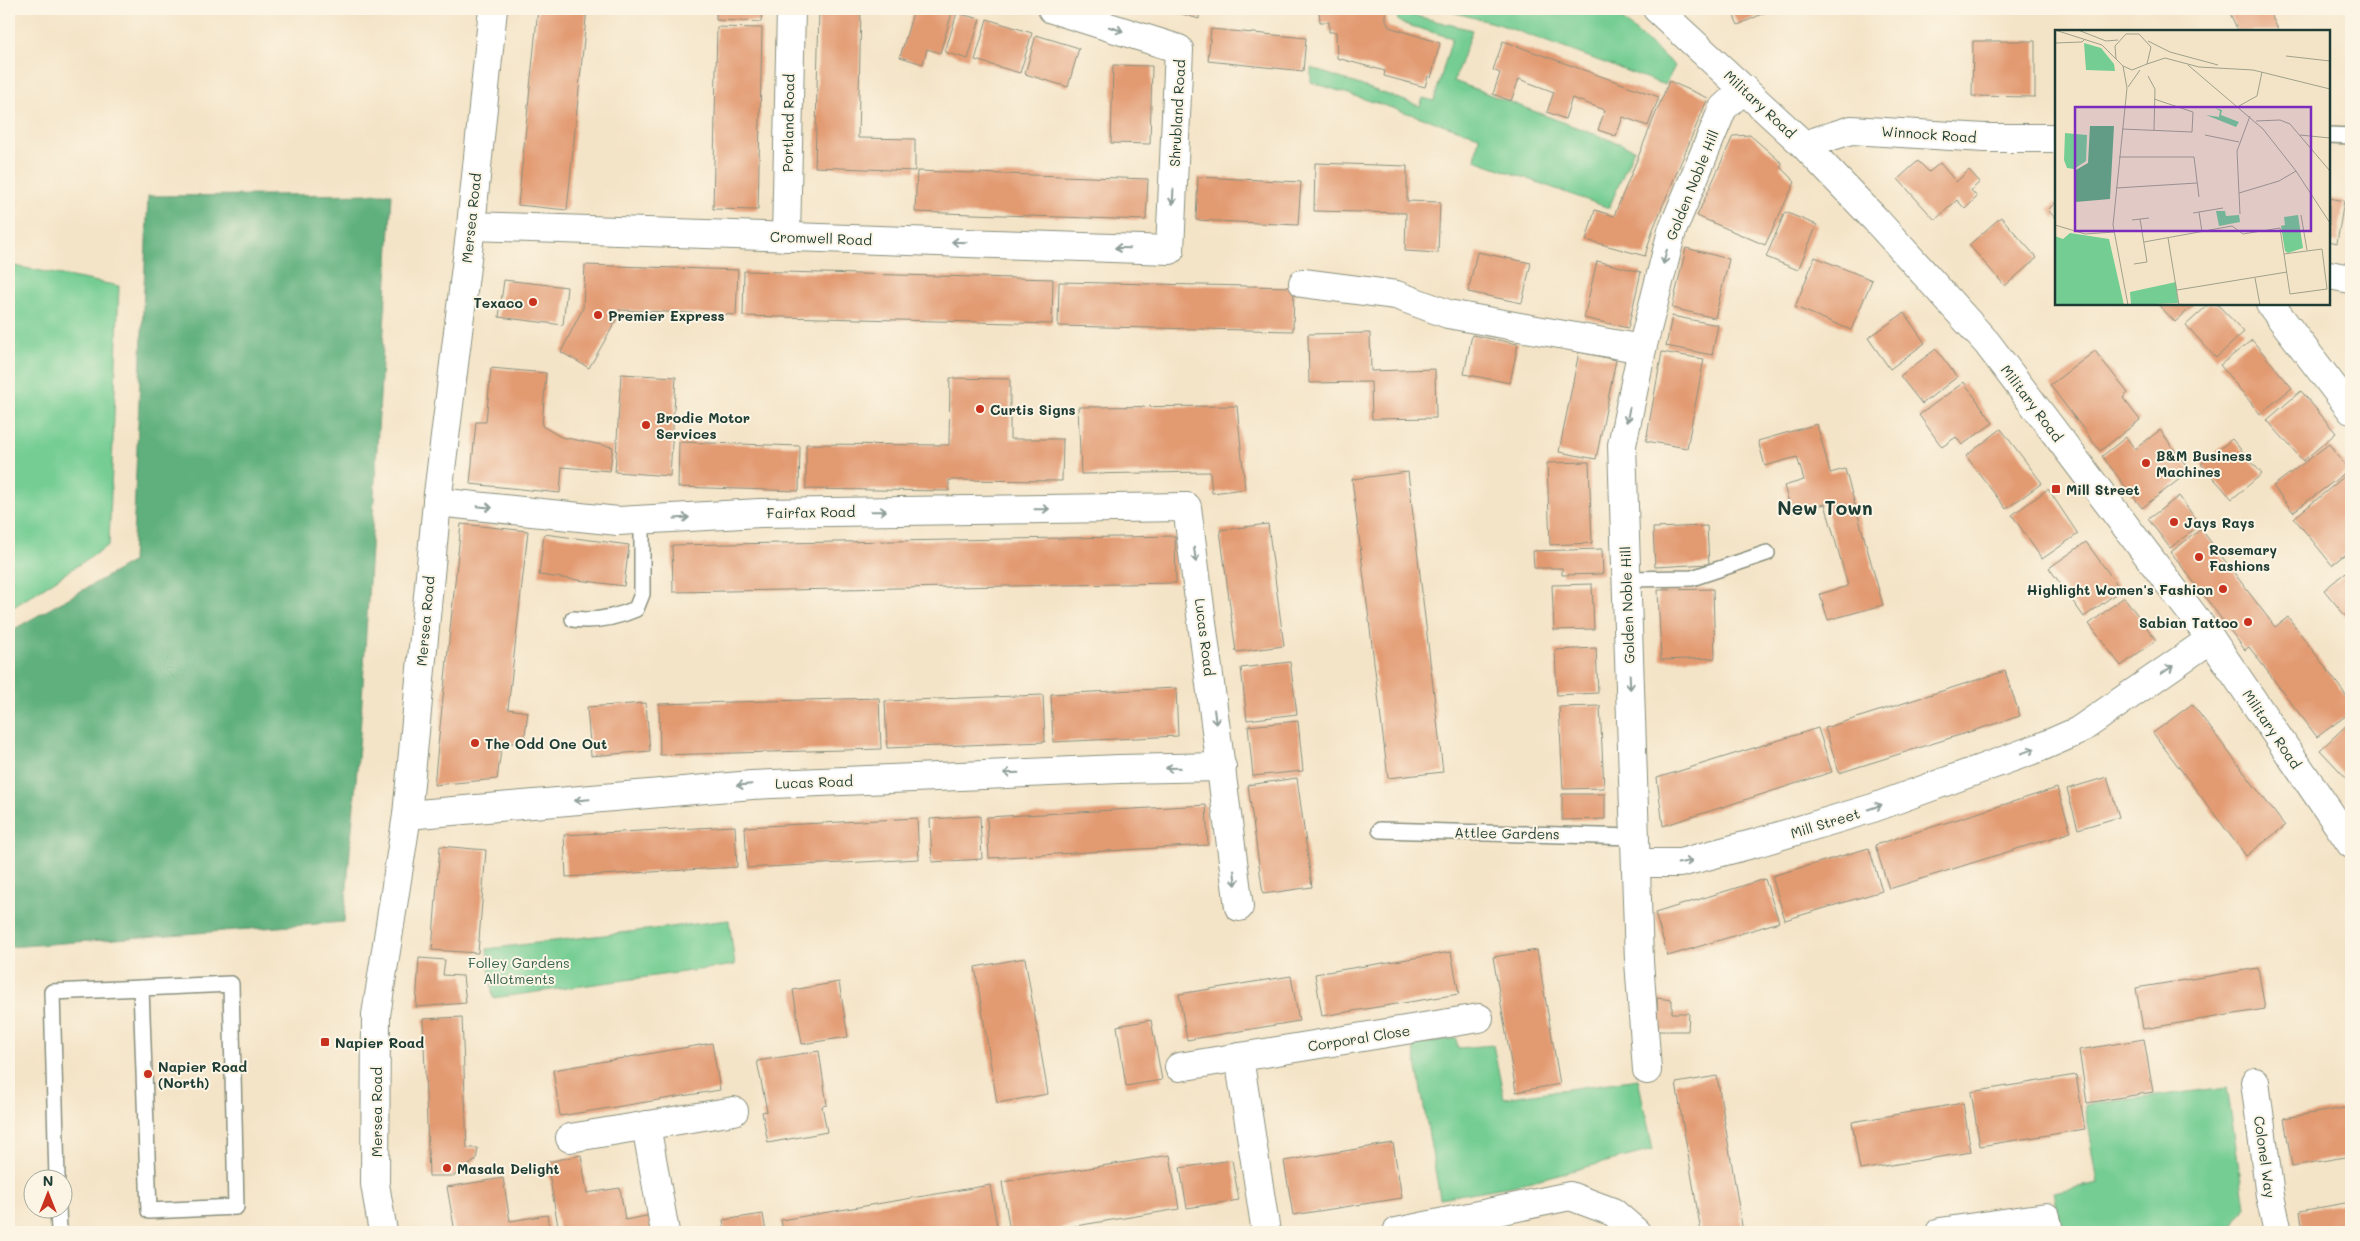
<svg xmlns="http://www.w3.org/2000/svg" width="2360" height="1241" viewBox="0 0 2360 1241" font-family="Mali,sans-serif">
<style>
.green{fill:#74cd93;stroke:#4a8564}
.forest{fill:#5fb07d;stroke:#3f7658}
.building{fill:#e29a71}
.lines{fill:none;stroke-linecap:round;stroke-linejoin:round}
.service-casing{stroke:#8a907e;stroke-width:18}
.minor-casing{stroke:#8a907e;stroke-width:30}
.tertiary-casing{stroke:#8a907e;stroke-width:30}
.secondary-casing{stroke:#8a907e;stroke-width:30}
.service{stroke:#fff;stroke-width:15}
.minor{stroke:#fff;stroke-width:28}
.tertiary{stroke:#fff;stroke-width:28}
.secondary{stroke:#fff;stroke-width:28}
.oneway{stroke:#8f9e9a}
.poi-dot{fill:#c8321e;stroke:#fcf5e5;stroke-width:2}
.labels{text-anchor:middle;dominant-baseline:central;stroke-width:4;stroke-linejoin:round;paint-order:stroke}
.street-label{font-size:14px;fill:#1f3d34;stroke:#fcf5e5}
.poi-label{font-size:14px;font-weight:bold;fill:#1f3d34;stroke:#fcf5e5;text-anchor:start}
.park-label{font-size:14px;fill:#34614c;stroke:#fcf5e5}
.district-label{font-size:19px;font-weight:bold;fill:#1f3d34;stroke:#fcf5e5}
.inset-road{fill:none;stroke:#9fa18c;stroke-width:1}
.view{fill:#7b2cbf;fill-opacity:0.15;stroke:#7b2cbf;stroke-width:2.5}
.inset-edge{fill:none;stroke:#1f3d34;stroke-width:2.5}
</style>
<rect width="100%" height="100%" fill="#fcf5e5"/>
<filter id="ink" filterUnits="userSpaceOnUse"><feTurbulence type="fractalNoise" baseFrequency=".02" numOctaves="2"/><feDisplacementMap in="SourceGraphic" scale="10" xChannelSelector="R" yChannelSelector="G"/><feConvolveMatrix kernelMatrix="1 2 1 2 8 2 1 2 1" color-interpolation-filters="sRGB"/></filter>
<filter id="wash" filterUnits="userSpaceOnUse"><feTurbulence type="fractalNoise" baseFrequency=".0096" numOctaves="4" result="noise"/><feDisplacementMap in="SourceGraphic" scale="20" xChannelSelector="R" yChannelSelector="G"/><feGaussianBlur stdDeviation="1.12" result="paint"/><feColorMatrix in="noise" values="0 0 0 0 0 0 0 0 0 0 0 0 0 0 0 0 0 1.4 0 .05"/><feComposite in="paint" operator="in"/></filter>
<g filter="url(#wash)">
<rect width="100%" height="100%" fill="#f4e4c7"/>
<g class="green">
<polygon points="1452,9 1610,9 1675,66 1665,85 1501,25 1452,12"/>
<polygon points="1396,11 1472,30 1454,81 1634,149 1609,208 1475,160 1479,136 1311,82 1311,68 1420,106 1423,98 1434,101 1452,38 1401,23 1398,20"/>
<polygon points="9,265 119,286 109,545 9,610"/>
<polygon points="729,920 735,965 493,998 487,949"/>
<polygon points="1456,1038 1458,1048 1493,1045 1504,1098 1638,1079 1653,1150 1512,1186 1440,1198 1413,1045"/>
<polygon points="2227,1087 2245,1207 2232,1228 2233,1232 2061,1232 2054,1192 2098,1183 2085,1105"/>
</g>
<polygon class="forest" points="392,194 360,734 344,922 9,947 9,632 132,562 148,196"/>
<g id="blocks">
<g class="building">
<polygon points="538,9 587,9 567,210 518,205"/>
<polygon points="716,9 762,9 761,22 716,20"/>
<polygon points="819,9 861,9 858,138 915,139 915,171 815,167"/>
<polygon points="914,9 953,9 940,53 927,49 923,64 900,57"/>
<polygon points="1168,9 1200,9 1199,19 1179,13"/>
<polygon points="1319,9 1386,9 1386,21 1389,27 1440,43 1431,78 1428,76 1425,87 1384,76 1385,71 1337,58 1336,32 1329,32 1329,22 1320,22"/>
<polygon points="1731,9 1773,9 1738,25"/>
<polygon points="2228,9 2268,9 2279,31 2238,31"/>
<polygon points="957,13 980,19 968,59 945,52"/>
<polygon points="987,19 1032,33 1020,73 975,60"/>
<polygon points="717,27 762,28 758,210 713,209"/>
<polygon points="1211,29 1306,38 1303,71 1208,61"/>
<polygon points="1036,35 1079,48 1068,87 1025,74"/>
<polygon points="1503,41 1659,97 1648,126 1623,117 1616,136 1598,130 1605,110 1572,98 1565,119 1547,112 1554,92 1519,79 1511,101 1493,94 1500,73 1493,70"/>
<polygon points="1973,41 2035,41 2035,97 1972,96"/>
<polygon points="1113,65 1152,66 1150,144 1111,143"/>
<polygon points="1669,81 1708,98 1653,229 1645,256 1586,240 1595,210 1614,216"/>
<polygon points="1750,135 1783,164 1780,167 1795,182 1765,245 1697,216 1733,136"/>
<polygon points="1918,161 1929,172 1940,163 1956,182 1969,170 1980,182 1971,190 1977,197 1965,209 1957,200 1935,220 1898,179"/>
<polygon points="1315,163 1407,166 1407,201 1440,202 1438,253 1405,251 1406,213 1314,211"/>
<polygon points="917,171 1148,179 1146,220 915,212"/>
<polygon points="1198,177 1301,182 1298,225 1196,220"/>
<polygon points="2329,198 2344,201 2337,243 2329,241"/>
<polygon points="2056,202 2056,219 2048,210"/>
<polygon points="1785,212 1817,225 1798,270 1766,257"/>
<polygon points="2001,217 2037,258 2005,286 1969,245"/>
<polygon points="1686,248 1729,259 1715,318 1672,308"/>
<polygon points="1477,252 1531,263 1522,303 1468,292"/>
<polygon points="1815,257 1872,280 1851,330 1795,307"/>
<polygon points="1597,261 1641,272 1628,328 1584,318"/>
<polygon points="585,265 738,270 736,315 619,310 616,321 589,368 561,352 583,308"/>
<polygon points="744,271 1053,279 1052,324 743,316"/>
<polygon points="504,280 567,287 563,325 499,317"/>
<polygon points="1059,282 1294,287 1293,331 1058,326"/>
<polygon points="2158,304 2195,304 2175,322"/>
<polygon points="2209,304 2217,304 2244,332 2216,358 2186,325"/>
<polygon points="1904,313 1925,343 1890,369 1868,338"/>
<polygon points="1672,316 1718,325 1712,355 1666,346"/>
<polygon points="1370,333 1371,371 1435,369 1436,418 1372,419 1371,382 1309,383 1308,334"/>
<polygon points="1472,335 1518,344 1510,383 1464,374"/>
<polygon points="2252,340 2292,388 2260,414 2220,365"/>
<polygon points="1936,349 1957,377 1922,404 1900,376"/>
<polygon points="2095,351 2128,393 2123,398 2140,420 2100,451 2050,385"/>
<polygon points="1579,352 1616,360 1596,459 1559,452"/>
<polygon points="1662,352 1704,359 1687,448 1646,441"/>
<polygon points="491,368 546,373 542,426 561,437 613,447 610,471 562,467 560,493 470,484 476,422 486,422"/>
<polygon points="621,374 676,377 670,476 615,472"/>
<polygon points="950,378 1010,379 1010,439 1063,439 1062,481 949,480 949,491 806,489 806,444 949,445"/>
<polygon points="1964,382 1993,423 1962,445 1956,437 1942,447 1919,415"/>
<polygon points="2301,391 2336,433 2303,461 2267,420"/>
<polygon points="1237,406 1245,489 1212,493 1210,472 1081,474 1078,407"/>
<polygon points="1817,424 1830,473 1845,469 1883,605 1828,620 1820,594 1848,586 1825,504 1792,513 1784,486 1804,480 1797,457 1765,466 1758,441"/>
<polygon points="2001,429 2042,483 2006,509 1966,456"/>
<polygon points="2160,430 2190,471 2142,508 2102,456 2126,437 2135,449"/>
<polygon points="2232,439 2262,474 2232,499 2201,464"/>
<polygon points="679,442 800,446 799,491 678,487"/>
<polygon points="2329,444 2349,470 2293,512 2273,486"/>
<polygon points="1589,462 1592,543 1550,545 1547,463"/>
<polygon points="2351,471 2351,549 2332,565 2294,518"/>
<polygon points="1408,472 1443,772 1388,778 1352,479"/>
<polygon points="2048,489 2078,534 2042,559 2012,515"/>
<polygon points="2179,496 2200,525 2170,548 2148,519"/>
<polygon points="461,524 528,531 508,709 528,712 524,742 502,744 497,779 434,785"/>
<polygon points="1268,524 1284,646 1236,652 1220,530"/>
<polygon points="1707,526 1709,564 1655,567 1653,528"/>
<polygon points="2201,529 2275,627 2288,617 2351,702 2351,712 2317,737 2249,647 2245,650 2171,552"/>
<polygon points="544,534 629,545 624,586 539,575"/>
<polygon points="1175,536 1176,583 673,592 672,545"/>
<polygon points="2086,542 2121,590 2084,617 2049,568"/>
<polygon points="1602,549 1603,574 1562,575 1562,568 1534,568 1533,551"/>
<polygon points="2351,568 2351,623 2324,590"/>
<polygon points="1592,584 1594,629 1554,630 1552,585"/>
<polygon points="1713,589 1715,658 1661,660 1658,590"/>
<polygon points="2124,597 2156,640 2121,666 2089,624"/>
<polygon points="1596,648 1598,693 1557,695 1555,650"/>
<polygon points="1290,662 1297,714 1247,720 1241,668"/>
<polygon points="2005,671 2020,716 1839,773 1825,728"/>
<polygon points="1176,688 1178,736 1053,742 1051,694"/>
<polygon points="1043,695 1045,742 887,748 885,701"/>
<polygon points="879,698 881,749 660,755 659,704"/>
<polygon points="646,703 650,751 591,756 587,707"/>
<polygon points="2192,704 2285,826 2246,856 2153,733"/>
<polygon points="1600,706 1604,788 1563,789 1559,707"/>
<polygon points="1298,721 1303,771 1253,776 1248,726"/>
<polygon points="2351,721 2351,783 2320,750"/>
<polygon points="1818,728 1832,772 1663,826 1657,778"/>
<polygon points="2107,777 2119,817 2078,829 2067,789"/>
<polygon points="1297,778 1312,887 1263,894 1248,785"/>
<polygon points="2057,788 2071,832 1889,889 1875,845"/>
<polygon points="1562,794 1605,794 1605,819 1562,820"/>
<polygon points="1206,805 1208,845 989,858 987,817"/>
<polygon points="980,816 982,859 932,862 930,819"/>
<polygon points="917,818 919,859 747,868 745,827"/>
<polygon points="735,826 737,867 566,877 564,835"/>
<polygon points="440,846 486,850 478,953 432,950"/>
<polygon points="1869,848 1882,891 1785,920 1772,876"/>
<polygon points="1765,879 1779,922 1668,956 1655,913"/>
<polygon points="1537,950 1560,1084 1516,1092 1493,957"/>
<polygon points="1451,952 1459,994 1322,1016 1315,974"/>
<polygon points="419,958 445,960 443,975 463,976 466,1003 416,1007"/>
<polygon points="1025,958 1048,1094 997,1103 975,967"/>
<polygon points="2258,968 2265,1009 2143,1029 2136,988"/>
<polygon points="1291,976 1299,1021 1187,1040 1179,994"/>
<polygon points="839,982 848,1037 802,1044 793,990"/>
<polygon points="1657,998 1672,1000 1672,1013 1689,1013 1688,1031 1658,1031"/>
<polygon points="462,1017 467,1148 478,1148 476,1160 454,1176 429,1176 423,1019"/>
<polygon points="1151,1020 1162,1080 1126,1086 1117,1026"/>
<polygon points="2144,1039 2153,1092 2087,1103 2079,1050"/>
<polygon points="712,1043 720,1090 560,1116 553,1070"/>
<polygon points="819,1051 827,1105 822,1106 827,1132 768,1143 762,1112 767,1111 757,1061"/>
<polygon points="2076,1075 2085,1129 1980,1146 1971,1092"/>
<polygon points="1717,1076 1743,1232 1701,1232 1676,1083"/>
<polygon points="1963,1103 1971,1152 1860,1170 1852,1122"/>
<polygon points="2351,1107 2351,1156 2292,1166 2284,1118"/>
<polygon points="1393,1143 1402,1198 1293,1215 1284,1161"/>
<polygon points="581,1155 587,1193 620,1188 625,1220 657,1214 660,1232 559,1232 547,1162"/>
<polygon points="1170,1155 1179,1209 1039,1232 1010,1232 1002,1182"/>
<polygon points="1232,1160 1239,1200 1187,1208 1180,1168"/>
<polygon points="503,1178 510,1221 547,1215 550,1232 455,1232 447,1187"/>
<polygon points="990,1185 998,1232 783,1232 781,1220"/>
<polygon points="2351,1202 2351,1232 2303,1232 2300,1211"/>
<polygon points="763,1214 766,1232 725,1232 723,1220"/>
</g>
</g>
</g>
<g filter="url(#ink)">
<use href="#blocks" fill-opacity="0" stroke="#8a907e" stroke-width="1"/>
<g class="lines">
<g class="service-casing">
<g id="service">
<polyline points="2329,135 2351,136"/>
<polyline points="1626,579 1692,578 1767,553"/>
<path d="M573,619C596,622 615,618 636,609L642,594V520"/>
<polyline points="1380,830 1634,837"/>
<polyline points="57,1178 52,992 231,984 236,1207 149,1211 141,988"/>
<polyline points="58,1208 59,1232"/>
</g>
</g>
<g class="minor-casing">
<g id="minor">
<polyline points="1804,145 1851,130 1985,138 2056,138"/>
<polyline points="471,226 1170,250 1179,49 1052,9"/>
<polyline points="786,237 791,9"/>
<polyline points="2329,275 2351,279"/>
<polyline points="1303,283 1396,295 1448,314 1642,349"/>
<polyline points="2270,304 2351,410"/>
<polyline points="437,502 618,521 760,513 1187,507 1239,907"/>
<polyline points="407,815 752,785 1119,769 1222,767"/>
<polyline points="1637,863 1680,863 1756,843 1873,808 2041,747 2078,731 2211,639"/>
<polyline points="1239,1057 1266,1232"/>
<polyline points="1179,1067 1479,1018"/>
<polyline points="1647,1070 1639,961 1622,445 1642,349 1672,231 1723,108 1744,89"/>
<polyline points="2255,1082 2270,1196 2278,1232"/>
<polyline points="646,1125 665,1232"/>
<polyline points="570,1138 734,1111"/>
<polyline points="1397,1232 1570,1196 1613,1212 1636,1232"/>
<polyline points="1940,1232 2046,1217 2049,1232"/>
</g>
</g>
<g class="tertiary-casing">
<polyline id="tertiary" points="1657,9 1804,145 1876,220 1987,343 2211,639 2351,844"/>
</g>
<g class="secondary-casing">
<polyline id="secondary" points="383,1232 375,1184 376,1015 407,815 437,502 471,226 493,9"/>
</g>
<use href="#service" class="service"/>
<use href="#minor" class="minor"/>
<use href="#tertiary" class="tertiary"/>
<use href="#secondary" class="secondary"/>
</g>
<defs><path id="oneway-shaft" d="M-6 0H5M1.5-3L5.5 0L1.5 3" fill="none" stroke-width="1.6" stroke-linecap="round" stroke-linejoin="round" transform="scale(1.25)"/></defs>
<g class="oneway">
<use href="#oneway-shaft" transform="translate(1116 29) rotate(17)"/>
<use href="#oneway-shaft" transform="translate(1173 197) rotate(93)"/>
<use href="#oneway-shaft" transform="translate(959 242) rotate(-178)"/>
<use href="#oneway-shaft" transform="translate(1122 248) rotate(-178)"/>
<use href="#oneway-shaft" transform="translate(1665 257) rotate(104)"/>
<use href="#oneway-shaft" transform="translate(1628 415) rotate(102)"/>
<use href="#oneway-shaft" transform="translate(485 507) rotate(6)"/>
<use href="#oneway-shaft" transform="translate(1042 509) rotate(-1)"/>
<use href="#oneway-shaft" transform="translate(879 511) rotate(-1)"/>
<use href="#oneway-shaft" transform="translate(682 518) rotate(-4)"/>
<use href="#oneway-shaft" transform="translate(1195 555) rotate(82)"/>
<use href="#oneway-shaft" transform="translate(2167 670) rotate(-35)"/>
<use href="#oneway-shaft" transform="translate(1630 682) rotate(88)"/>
<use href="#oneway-shaft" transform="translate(1215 717) rotate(83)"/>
<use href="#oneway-shaft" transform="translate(2028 751) rotate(-20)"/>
<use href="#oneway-shaft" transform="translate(1173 768) rotate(179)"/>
<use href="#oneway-shaft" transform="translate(1011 773) rotate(178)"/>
<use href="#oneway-shaft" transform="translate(744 785) rotate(175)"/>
<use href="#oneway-shaft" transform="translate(582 800) rotate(175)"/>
<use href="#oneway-shaft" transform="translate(1875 807) rotate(-19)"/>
<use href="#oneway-shaft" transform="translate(1685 862) rotate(-12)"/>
<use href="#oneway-shaft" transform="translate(1235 878) rotate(83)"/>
</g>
</g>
<g class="poi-dot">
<circle cx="533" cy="302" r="5"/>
<circle cx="598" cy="315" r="5"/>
<circle cx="980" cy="409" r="5"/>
<circle cx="646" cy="425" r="5"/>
<circle cx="2146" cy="463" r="5"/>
<rect x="2051" y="484" width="10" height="10" rx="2.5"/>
<circle cx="2174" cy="522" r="5"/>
<circle cx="2199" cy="557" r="5"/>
<circle cx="2223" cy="589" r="5"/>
<circle cx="2248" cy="622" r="5"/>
<circle cx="475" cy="743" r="5"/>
<rect x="320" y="1037" width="10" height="10" rx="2.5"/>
<circle cx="148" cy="1074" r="5"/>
<circle cx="447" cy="1168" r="5"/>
</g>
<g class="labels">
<g class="street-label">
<text transform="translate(1760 104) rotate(43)">Military Road</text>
<text transform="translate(1177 113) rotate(-87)">Shrubland Road</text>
<text transform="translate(788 123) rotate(-89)">Portland Road</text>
<text transform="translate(1929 134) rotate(4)">Winnock Road</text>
<text transform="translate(1692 185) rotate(-68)">Golden Noble Hill</text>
<text transform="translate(471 218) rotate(-84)">Mersea Road</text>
<text transform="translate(821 238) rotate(2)">Cromwell Road</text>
<text transform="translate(2032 403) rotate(53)">Military Road</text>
<text transform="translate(811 512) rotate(-1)">Fairfax Road</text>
<text transform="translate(1627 605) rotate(-92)">Golden Noble Hill</text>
<text transform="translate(425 621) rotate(-85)">Mersea Road</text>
<text transform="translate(1205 637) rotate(83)">Lucas Road</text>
<text transform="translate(2272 729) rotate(56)">Military Road</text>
<text transform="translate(814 782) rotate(-2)">Lucas Road</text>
<text transform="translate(1825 823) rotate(-17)">Mill Street</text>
<text transform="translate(1507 833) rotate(1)">Attlee Gardens</text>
<text transform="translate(1359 1038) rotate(-9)">Corporal Close</text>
<text transform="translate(376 1112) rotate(-90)">Mersea Road</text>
<text transform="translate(2265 1157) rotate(82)">Colonel Way</text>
</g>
<g class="poi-label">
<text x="523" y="302" text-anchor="end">Texaco</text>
<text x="608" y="315">Premier Express</text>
<text x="990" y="409">Curtis Signs</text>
<text x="656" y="417">Brodie Motor<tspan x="656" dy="16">Services</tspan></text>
<text x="2156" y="455">B&amp;M Business<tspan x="2156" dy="16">Machines</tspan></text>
<text x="2066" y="489">Mill Street</text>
<text x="2184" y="522">Jays Rays</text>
<text x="2209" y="549">Rosemary<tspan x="2209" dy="16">Fashions</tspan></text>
<text x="2213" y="589" text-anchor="end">Highlight Women's Fashion</text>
<text x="2238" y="622" text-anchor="end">Sabian Tattoo</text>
<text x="485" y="743">The Odd One Out</text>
<text x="335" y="1042">Napier Road</text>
<text x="158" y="1066">Napier Road<tspan x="158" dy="16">(North)</tspan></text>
<text x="457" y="1168">Masala Delight</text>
</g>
<g class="park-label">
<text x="519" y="962">Folley Gardens<tspan x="519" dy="16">Allotments</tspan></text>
</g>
<g class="district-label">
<text x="1825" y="507">New Town</text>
</g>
</g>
<g transform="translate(2055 30)">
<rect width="275" height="275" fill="#f4e4c7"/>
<path d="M29,13L46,18L59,34L60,41L31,40ZM160,78L167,80L166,85L184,92L181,97L151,85L164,87L165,81ZM10,103L32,105L31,131L19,139L12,138L9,130ZM161,181H170L171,186L184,185L185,192L164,196ZM243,185L248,218L233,223L230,221L226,196L230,195L229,187ZM15,203L54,209L69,275H0V206L8,209ZM121,252L123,273L76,275L75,262Z" fill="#74cd93"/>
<path d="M35,96H59L55,169L20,172L19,141L33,133Z" fill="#5fb07d"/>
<path class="inset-road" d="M0,0L47,15L68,36L77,40L92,34L96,17L84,4H71L60,16L61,29M23,0L51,11L63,10M93,11L115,22L163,35M0,13L27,12L30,9M231,26L275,31M92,34L110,28L144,37L198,40L275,59M133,35L208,99L241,141L275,193M68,36L72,58L58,195L73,275M93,46L100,59L99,100M73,57L85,40M184,76L202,66L207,42M201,91L225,90L235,94L275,141M67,99L137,102L138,82L99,69M150,105L184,112M245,105L275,108M64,127H139L144,167M61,158L142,153M184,163L224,151L241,141M144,182L147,202M138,183L168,178M185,184L182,121L195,86M246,185L252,220M77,190L94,188M0,195L30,204L59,202M113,208L124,275M89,212L177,196L188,204L225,198L235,264L272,259L267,219L229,224M79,234L92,232L85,189M200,248L205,275M122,260L232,242"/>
<path class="view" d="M20,77H256V201H20Z"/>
<rect width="275" height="275" class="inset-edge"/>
</g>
<rect width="2360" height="1241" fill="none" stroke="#fcf5e5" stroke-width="30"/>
<g transform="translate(48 1194)"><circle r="24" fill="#fcf5e5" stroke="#a4ab9e"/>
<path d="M0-4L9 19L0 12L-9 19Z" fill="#c8321e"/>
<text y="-8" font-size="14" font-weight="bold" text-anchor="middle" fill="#1f3d34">N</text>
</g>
</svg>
